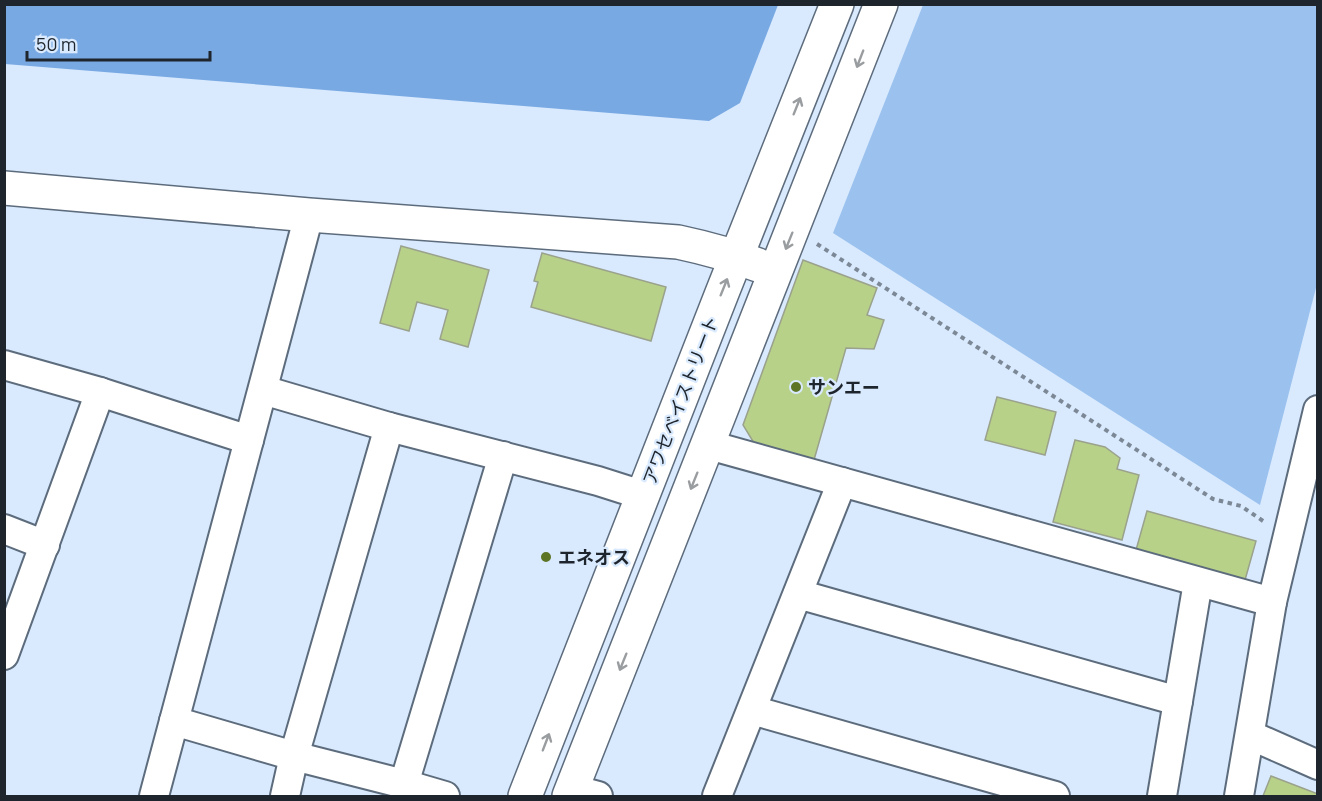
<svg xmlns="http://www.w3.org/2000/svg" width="1322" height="801" viewBox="0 0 1322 801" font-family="Manrope,'Noto Sans JP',sans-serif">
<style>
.green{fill:#9bc1ee}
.water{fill:#79a9e3}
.building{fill:#b8d189;stroke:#9aa28c;stroke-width:1.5}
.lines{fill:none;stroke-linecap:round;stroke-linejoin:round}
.street-casing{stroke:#5d6c7d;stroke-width:32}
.secondary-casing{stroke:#5d6c7d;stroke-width:36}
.path{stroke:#7c8896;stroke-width:4;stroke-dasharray:4.5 4.5;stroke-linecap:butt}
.street{stroke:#fff;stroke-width:28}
.secondary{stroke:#fff;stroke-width:33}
.oneway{stroke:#9a9da0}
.poi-dot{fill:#5d7425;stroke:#d9eafe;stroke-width:2}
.labels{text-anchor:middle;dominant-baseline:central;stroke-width:4.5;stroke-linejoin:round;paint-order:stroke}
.poi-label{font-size:18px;font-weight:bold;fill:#1f252d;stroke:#d9eafe;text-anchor:start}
.street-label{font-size:18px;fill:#1f252d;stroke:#d9eafe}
</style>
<rect width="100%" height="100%" fill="#d9eafe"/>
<polygon class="green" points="923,5 1317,5 1317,284 1260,505 833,233"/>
<polygon class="water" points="4,5 5,4 778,5 740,103 709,121 5,64"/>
<g class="building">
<polygon points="401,246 489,270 468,347 440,339 448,310 417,302 409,331 380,323"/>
<polygon points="542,253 666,287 651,341 531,307 538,282 534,281"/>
<polygon points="803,260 877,288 867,315 884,320 874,349 846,348 814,460 754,443 743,425"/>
<polygon points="997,397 1056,412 1045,455 985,440"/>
<polygon points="1075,440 1105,447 1120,458 1117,469 1139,475 1122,540 1053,522"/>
<polygon points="1147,511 1256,541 1245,580 1136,550"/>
<polygon points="1271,776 1318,794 1318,796 1263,796"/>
</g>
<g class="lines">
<g class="street-casing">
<g id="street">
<polyline points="4,365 100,392 249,440"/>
<polyline points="263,390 389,427 598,481 642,495"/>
<polyline points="709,445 1272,602"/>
<polyline points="4,529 45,545"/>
<polyline points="798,594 1178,701"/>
<polyline points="4,655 100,392"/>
<polyline points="752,710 1055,796"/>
<polyline points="174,721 294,756 404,784 445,796"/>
<polyline points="1250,735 1318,765"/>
<polyline points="404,784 503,456"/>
<polyline points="572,789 598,796"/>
<polyline points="154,796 309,215"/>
<polyline points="285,796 294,756 389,427"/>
<polyline points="717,796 842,482"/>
<polyline points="1162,796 1198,582"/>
<polyline points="1239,796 1272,602 1318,410"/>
</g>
</g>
<g class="secondary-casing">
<g id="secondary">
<path d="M4,188L309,215L678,242C706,248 732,255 758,265"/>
<polyline points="525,796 722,293 837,4"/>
<polyline points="569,796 881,4"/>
</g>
</g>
<polyline class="path" points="817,244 1213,499 1241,506 1266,523"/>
<use href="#street" class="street"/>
<use href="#secondary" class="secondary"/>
</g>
<defs><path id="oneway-shaft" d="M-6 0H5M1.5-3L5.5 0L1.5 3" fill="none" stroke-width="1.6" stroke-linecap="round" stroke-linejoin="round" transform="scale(1.5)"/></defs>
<g class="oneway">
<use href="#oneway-shaft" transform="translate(860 59) rotate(111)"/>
<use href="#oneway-shaft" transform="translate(797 106) rotate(-68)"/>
<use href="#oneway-shaft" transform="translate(789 241) rotate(112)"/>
<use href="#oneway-shaft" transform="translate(724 287) rotate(-68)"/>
<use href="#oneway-shaft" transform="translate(694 481) rotate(112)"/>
<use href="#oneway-shaft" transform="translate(623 662) rotate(112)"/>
<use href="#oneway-shaft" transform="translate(546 742) rotate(-69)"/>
</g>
<g class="poi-dot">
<circle cx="796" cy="387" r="6"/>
<circle cx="546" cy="557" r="6"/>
</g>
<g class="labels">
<g class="poi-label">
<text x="808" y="387">サンエー</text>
<text x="558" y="557">エネオス</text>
</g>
<g class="street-label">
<text transform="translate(680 400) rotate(-69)">アワセベイストリート</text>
</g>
</g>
<rect width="1322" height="801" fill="none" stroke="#1f252d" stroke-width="12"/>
<path d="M27 51v9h183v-9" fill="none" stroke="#1f252d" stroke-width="3"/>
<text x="36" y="51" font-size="18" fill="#1f252d" stroke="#d9eafe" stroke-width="4.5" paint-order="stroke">50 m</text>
</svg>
